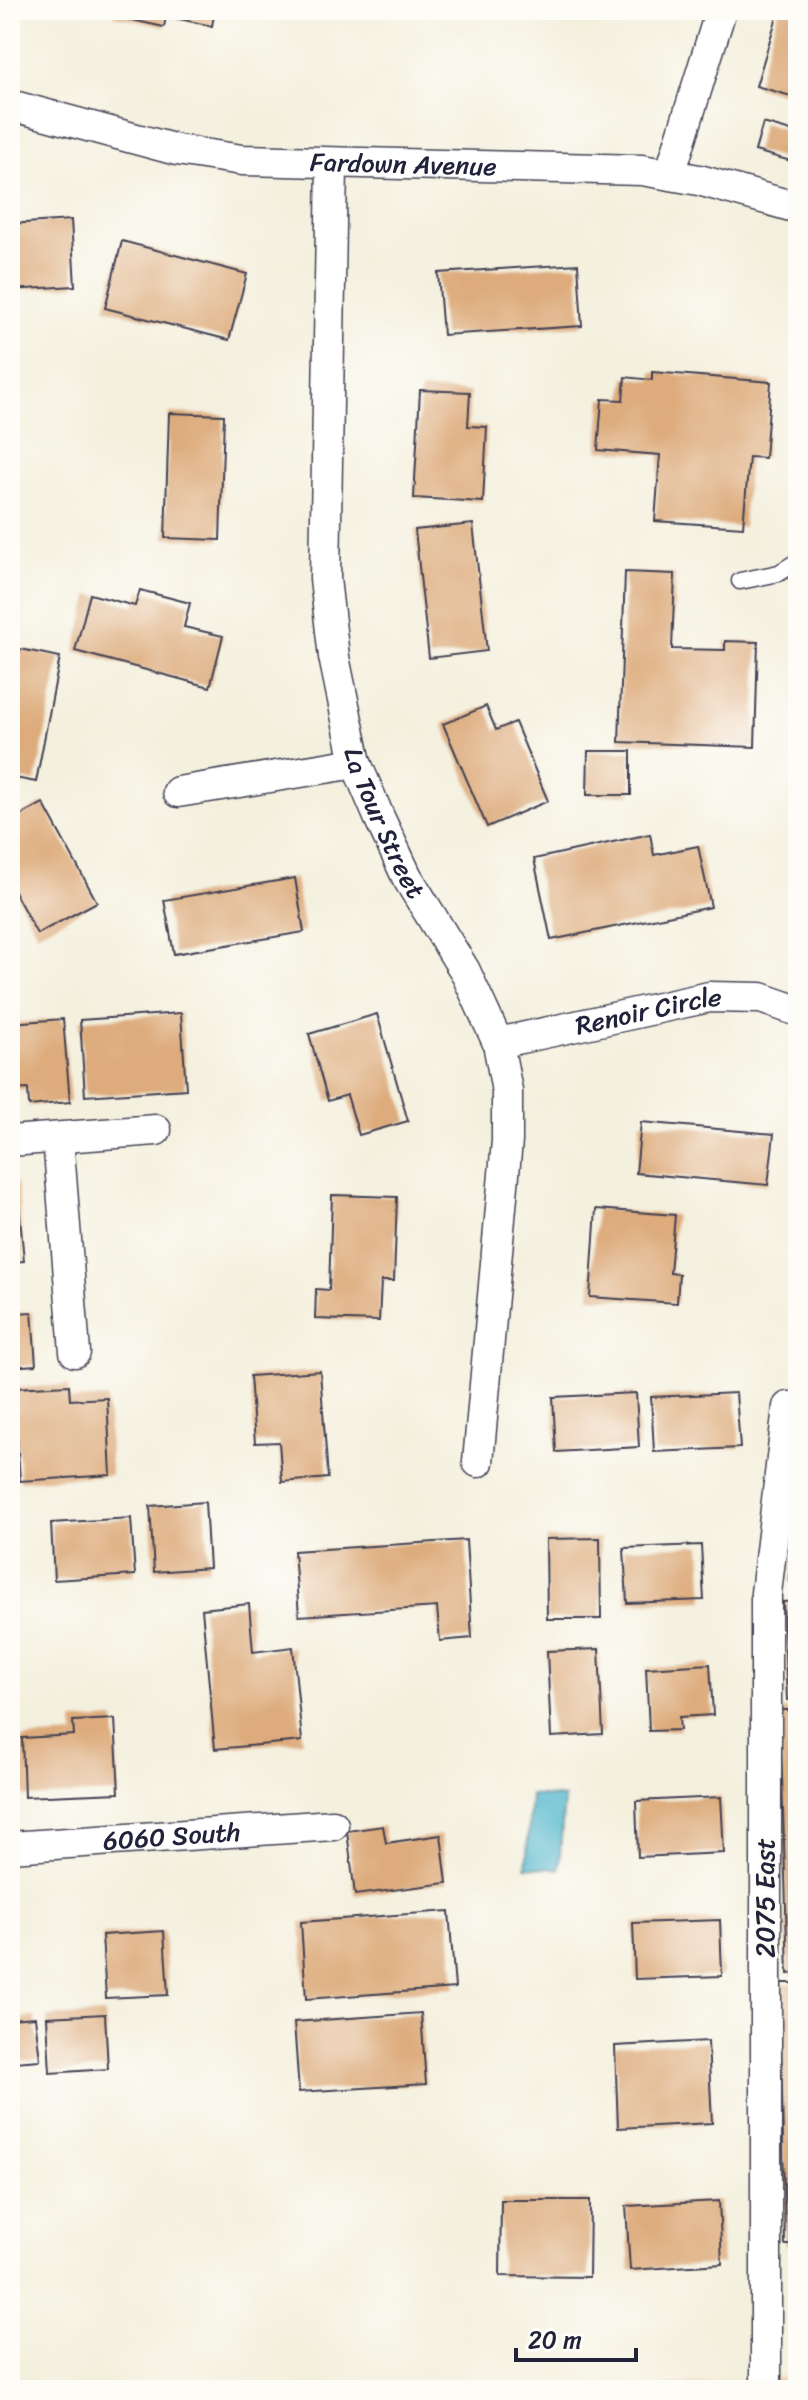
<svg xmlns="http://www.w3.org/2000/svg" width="808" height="2400" viewBox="0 0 808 2400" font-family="Sriracha,sans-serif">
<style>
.built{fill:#f2d4be}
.water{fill:#4cb4cb;stroke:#376b83;stroke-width:2}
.building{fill:#ddab7b}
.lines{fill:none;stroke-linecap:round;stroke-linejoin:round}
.lane-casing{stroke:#424153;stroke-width:19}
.street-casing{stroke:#424153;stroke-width:33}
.lane{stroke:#fff;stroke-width:16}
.street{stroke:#fff;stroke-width:30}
.labels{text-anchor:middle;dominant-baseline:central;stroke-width:6;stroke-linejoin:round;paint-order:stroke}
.street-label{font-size:26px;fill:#22223b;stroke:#fdfcf7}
</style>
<rect width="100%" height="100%" fill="#fdfcf7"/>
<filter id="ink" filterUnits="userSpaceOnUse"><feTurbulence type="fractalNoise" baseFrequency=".0125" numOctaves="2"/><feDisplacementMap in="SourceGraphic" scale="16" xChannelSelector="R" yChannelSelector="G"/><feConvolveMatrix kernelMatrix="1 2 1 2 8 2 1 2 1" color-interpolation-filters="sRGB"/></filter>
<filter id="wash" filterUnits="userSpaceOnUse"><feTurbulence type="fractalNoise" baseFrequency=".006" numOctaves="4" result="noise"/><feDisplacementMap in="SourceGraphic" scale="32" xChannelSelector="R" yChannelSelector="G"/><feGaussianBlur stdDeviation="1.8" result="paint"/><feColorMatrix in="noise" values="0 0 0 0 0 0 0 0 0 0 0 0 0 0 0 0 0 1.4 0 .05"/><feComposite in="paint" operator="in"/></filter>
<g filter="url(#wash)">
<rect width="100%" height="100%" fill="#f4f0de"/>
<polygon class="built" points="788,2377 788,2390 593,2390"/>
<polygon class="water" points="531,1795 564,1798 559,1869 526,1867"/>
<g id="blocks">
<g class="building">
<polygon points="116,10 215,10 212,26 166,16 164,27 114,16"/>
<polygon points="779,10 798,10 798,98 756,86"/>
<polygon points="763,123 798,133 798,163 755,151"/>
<polygon points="71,220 75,286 10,290 10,224"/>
<polygon points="122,241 247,274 229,340 105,308"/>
<polygon points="578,264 582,326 443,335 438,273"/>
<polygon points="652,372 771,382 765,458 749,457 743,527 655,521 660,455 598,450 602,399 623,400 625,377 652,380"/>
<polygon points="420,390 470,392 468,426 487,427 483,502 414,498"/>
<polygon points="169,413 224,415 220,540 165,538"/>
<polygon points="473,524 487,651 429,658 415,530"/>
<polygon points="625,572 675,574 672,649 725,650 725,641 758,642 755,747 619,742"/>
<polygon points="140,590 190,603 184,627 223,636 210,687 75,651 90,594 135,606"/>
<polygon points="10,647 60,657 36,782 10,777"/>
<polygon points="486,706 496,730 515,722 548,801 487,827 443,724"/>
<polygon points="588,751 631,751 631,795 587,795"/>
<polygon points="43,803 97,902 37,934 10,884 10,821"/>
<polygon points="650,834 654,855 698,846 711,907 551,940 534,859"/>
<polygon points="295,878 304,932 174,954 164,900"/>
<polygon points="181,1013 186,1089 85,1096 80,1020"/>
<polygon points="377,1014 408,1121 359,1135 347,1095 328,1101 309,1034"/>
<polygon points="63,1019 70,1102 29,1106 28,1089 10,1090 10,1023"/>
<polygon points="641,1122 774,1134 768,1185 636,1173"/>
<polygon points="10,1183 17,1183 24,1261 10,1262"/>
<polygon points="332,1195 397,1197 394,1281 381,1281 379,1321 315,1319 316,1289 329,1290"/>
<polygon points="596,1209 675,1215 670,1273 679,1274 677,1303 590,1297"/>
<polygon points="10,1274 14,1274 16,1313 32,1312 36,1365 10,1367"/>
<polygon points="320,1371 328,1478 282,1482 279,1442 255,1443 250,1376"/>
<polygon points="69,1385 70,1400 107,1398 111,1475 20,1481 14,1388"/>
<polygon points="636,1393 639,1447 556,1452 553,1397"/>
<polygon points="736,1393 740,1448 654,1452 651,1397"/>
<polygon points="205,1502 209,1568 154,1572 150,1506"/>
<polygon points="796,1513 798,1514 798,1583 789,1582"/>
<polygon points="131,1518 135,1575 54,1580 51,1523"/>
<polygon points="600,1538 601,1619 547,1619 546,1539"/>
<polygon points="466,1540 472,1638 440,1641 437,1607 299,1616 294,1551"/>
<polygon points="701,1545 704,1600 627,1603 624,1548"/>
<polygon points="798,1601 798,1700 787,1700 783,1602"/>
<polygon points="249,1604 253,1652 293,1647 302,1741 215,1749 202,1609"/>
<polygon points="599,1649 603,1734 551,1737 547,1651"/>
<polygon points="710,1664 713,1715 679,1717 680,1730 649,1731 646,1668"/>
<polygon points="780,1710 798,1710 798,1973 788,1974"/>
<polygon points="115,1719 119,1793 24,1797 22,1738 74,1735 73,1721"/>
<polygon points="721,1797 724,1853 638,1857 636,1801"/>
<polygon points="383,1826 386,1843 441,1835 447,1883 355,1895 347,1831"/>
<polygon points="449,1911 455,1988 306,1999 301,1922"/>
<polygon points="720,1920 722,1976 635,1979 633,1923"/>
<polygon points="164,1931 168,1995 106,1998 102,1935"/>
<polygon points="780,1983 798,1983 798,2245 785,2245"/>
<polygon points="421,2013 426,2084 299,2092 294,2022"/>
<polygon points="105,2014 108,2069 50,2073 47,2017"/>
<polygon points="35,2017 40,2060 14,2062 10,2019"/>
<polygon points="708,2041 712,2123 618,2128 615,2046"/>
<polygon points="501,2200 590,2200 589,2277 500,2276"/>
<polygon points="719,2201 722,2264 630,2270 626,2206"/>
</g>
</g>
</g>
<g filter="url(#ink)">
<use href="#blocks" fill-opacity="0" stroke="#424153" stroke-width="2"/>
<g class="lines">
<g class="lane-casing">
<polyline id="lane" points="740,581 779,573 798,561"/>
</g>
<g class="street-casing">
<g id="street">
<path id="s1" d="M10,105L177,150L242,160L642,170L699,180L798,208"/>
<path id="s2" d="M332,164L325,579L334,657L356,763L379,817L407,877L465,971L498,1043L507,1091V1141L478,1462"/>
<polyline points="670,174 721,10"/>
<polyline points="178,792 356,763"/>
<path id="s3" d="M498,1043L709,997L761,998L798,1011"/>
<polyline points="58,1138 75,1352"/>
<polyline points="10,1141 156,1130"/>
<path id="s4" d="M10,1847L333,1825"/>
<polyline points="766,2390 766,1593 788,1407"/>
</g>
</g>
<use href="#lane" class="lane"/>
<use href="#street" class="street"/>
</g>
</g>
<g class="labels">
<g class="street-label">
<text stroke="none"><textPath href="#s1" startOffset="400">Fardown Avenue</textPath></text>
<text stroke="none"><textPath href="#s2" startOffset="668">La Tour Street</textPath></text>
<text stroke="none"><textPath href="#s3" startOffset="154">Renoir Circle</textPath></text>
<text stroke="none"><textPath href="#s4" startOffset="162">6060 South</textPath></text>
<text transform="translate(765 1898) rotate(-90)">2075 East</text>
</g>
</g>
<rect width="808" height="2400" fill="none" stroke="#fdfcf7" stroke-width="40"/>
<path d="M516 2348v12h120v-12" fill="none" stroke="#22223b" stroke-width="4"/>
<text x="528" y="2348" font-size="24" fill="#22223b" stroke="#fdfcf7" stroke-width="6" paint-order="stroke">20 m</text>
</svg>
